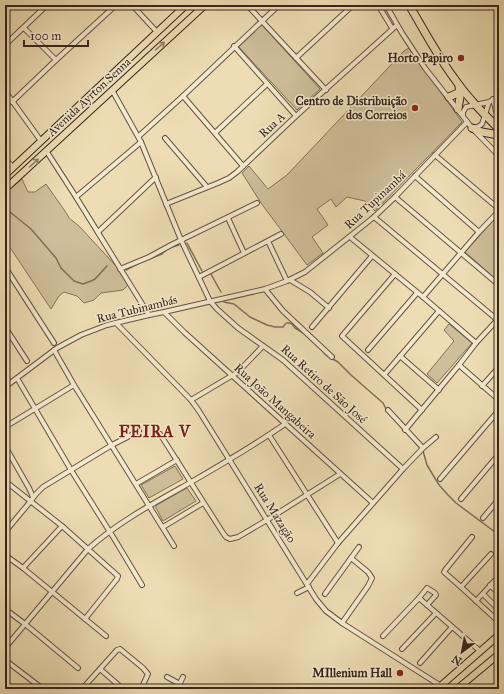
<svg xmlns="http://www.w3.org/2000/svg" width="504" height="694" viewBox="0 0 504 694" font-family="'IM FELL Great Primer',serif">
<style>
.green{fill:#cfbe9a;stroke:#84725a}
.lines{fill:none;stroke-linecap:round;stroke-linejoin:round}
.stream{stroke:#806f58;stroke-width:1.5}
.minor-casing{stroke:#665441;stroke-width:6}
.primary-casing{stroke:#38261b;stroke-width:8}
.trunk-casing{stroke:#38261b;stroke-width:9}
.minor{stroke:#f4e9ce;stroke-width:4}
.primary{stroke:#eeddb4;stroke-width:6}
.trunk{stroke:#eeddb4;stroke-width:7}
.oneway{stroke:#938268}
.poi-dot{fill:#8f2418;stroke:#f4e9ce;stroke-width:1.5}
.labels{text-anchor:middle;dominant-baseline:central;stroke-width:3;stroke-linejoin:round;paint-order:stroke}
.poi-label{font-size:12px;font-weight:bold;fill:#38261b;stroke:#f4e9ce;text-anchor:end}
.street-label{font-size:12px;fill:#38261b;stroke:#f4e9ce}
.district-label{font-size:16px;font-weight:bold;letter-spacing:1px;fill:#7a1f14;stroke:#f4e9ce}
</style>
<rect width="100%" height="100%" fill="#eeddb4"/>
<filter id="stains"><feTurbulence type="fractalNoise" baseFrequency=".005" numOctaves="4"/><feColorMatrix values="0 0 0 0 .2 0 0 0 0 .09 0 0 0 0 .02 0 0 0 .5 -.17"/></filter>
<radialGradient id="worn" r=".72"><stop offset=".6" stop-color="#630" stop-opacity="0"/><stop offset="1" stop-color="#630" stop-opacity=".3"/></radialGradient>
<g class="green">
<polygon points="261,24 320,89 297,110 237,45"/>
<polygon points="409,48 462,122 375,211 365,201 347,197 336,207 331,199 317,209 328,225 312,237 323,253 307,265 261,203 242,173 249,166 268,189 287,175 404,51"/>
<polygon points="22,179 28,192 35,192 46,184 67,214 69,218 79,226 116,266 128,285 123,290 101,293 94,300 84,303 77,296 64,292 59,296 51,309 5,240 5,193"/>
<polygon points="499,214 499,282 465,252"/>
<polygon points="449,324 472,343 437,383 427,374 454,341 444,330"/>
<polygon points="175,466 183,479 149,498 141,485"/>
<polygon points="187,488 196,501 163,521 155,506"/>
</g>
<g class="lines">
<g class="stream">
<polyline points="5,208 31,229 56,258 61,268 74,281 83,284 91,281 95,279 107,266"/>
<polyline points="187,243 202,271"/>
<polyline points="149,259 162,254 168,248 179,245"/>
<polyline points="126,270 143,261"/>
<polyline points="211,274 217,285 221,292"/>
<path d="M224,302L234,304L250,317L267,325L275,327H283C286,322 287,322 292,324L295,328L305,334"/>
<polyline points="322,350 326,355 338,362 351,375 383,403 387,411"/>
<polyline points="414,441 423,451 427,465 439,485 448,495 456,503 499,535"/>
</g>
<g class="minor-casing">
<g id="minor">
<polyline points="132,5 157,32"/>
<polyline points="247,5 326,90"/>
<polyline points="378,5 392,28"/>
<polyline points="386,5 402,33 425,68 472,128 499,156"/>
<polyline points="24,28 56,60"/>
<polyline points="5,45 47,5"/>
<polyline points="234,46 296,116"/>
<polyline points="296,58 353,5"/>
<polyline points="112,90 141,142 181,240 210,301 217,309 238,328 283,360 403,469"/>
<polyline points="5,91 41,141"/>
<polyline points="183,96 243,166"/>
<polyline points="493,99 496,111 499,115"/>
<polyline points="12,102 56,60 116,5"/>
<polyline points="463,116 463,112 466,107 489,102 499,96"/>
<polyline points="473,127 478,127 482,124 489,102"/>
<polyline points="215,133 267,84"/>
<polyline points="139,136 183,96 279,5"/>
<polyline points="165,138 207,187"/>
<polyline points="47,152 76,197 149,315"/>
<polyline points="435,155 499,209"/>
<polyline points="5,159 13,167"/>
<polyline points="415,176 479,232"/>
<polyline points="76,197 141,142"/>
<polyline points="395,197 499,285"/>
<polyline points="166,204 218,183 229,178 237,172 296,116 397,25"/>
<polyline points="374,217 494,317 499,323"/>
<polyline points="228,218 244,253"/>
<polyline points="98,232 156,177"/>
<polyline points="350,237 423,297 476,343"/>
<polyline points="268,241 287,281"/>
<polyline points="5,267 54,343"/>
<polyline points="120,269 149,257 173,244 257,203"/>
<polyline points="395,274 342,336 422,410"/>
<polyline points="199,277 281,234"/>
<polyline points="290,280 310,292 329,308"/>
<polyline points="265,289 283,311 332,357"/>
<polyline points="423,297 479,232 499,211"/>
<polyline points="164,312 184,332 373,503"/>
<polyline points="116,323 191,400 199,411 316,599 326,611 342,623 441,686"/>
<polyline points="5,327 27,361"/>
<polyline points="312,327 372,256"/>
<polyline points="54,350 74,385 174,546"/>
<polyline points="368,350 417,293"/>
<polyline points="400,356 439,390"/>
<polyline points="459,365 499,400"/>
<polyline points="384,375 439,311"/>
<polyline points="17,378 71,470 115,540 142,585"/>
<polyline points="482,386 499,367"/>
<polyline points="5,387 57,348 81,335 107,325 149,315 164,312 265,289 287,281 305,272 374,217 395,197 467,122"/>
<polyline points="191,400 238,372 263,346"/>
<polyline points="388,410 423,448 436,437"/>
<polyline points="5,427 74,385"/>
<polyline points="405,430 459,365 476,343 499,318"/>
<polyline points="160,434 223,533 226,537 230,539 238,537 267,520 340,474"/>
<polyline points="269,435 338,543"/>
<polyline points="5,446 29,488 33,497"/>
<polyline points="440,479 499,410"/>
<polyline points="5,481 62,526 118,576 117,579 85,619"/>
<polyline points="136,484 177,460"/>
<polyline points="461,499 499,454"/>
<polyline points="483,518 499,499"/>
<polyline points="163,527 203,503"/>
<polyline points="5,532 30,502 36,494 43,487 112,445 139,431"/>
<polyline points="472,537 446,569 444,572 461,587 499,622"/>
<polyline points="5,555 23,568 106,636"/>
<polyline points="23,568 62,526"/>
<polyline points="307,584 338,543 403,469 423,448"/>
<polyline points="490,585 499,594"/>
<polyline points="461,587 491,554"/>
<polyline points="297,593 309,587"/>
<polyline points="325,594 359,547"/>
<polyline points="483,594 499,610"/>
<polyline points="419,598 427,588 435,593 436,595 427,605"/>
<polyline points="476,601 499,576"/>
<polyline points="5,609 25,624 78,668"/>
<polyline points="342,623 368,586 372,578 368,572 351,558"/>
<polyline points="383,636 419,598 480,651"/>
<path d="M5,648L88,549C117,523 152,504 186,485C219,466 253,446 285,424"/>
<polyline points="402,649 436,613"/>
<polyline points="5,660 43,689"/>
<polyline points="420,663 452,627"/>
<polyline points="100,669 123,689"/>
<polyline points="167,677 180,684"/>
<polyline points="82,689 117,650 120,649 143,668 148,674 141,689"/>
<polyline points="177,689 183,677"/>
</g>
</g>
<g class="primary-casing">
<g id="primary">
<polyline points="5,175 186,5"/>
<polyline points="5,189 205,5"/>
<polyline points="437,689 499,635"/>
<polyline points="457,689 499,654"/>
</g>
</g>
<g class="trunk-casing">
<g id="trunk">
<path d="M409,5C424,30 437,55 454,78C467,97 483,113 499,129"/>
<polyline points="449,97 460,92"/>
<polyline points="458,109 460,97 459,85"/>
<polyline points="472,128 482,132 493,134 499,136"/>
</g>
</g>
<use href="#minor" class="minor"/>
<use href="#primary" class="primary"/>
<use href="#trunk" class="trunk"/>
</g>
<defs><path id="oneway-shaft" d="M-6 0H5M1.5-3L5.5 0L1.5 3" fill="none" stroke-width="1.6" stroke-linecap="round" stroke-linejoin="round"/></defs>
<g class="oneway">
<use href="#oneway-shaft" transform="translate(160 46) rotate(-42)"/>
<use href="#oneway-shaft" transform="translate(34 163) rotate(-42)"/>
</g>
<g class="poi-dot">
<circle cx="461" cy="58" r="4"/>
<circle cx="415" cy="108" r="4"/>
<circle cx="400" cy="673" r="4"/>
</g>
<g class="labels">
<g class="poi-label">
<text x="453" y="58">Horto Papiro</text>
<text x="407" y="101">Centro de Distribuição<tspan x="407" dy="14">dos Correios</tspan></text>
<text x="392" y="673">MIllenium Hall</text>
</g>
<g class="street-label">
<text transform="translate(89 97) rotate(-43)">Avenida Ayrton Senna</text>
<text transform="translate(272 125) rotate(-43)">Rua A</text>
<text transform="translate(375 200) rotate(-43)">Rua Tupinambá</text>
<text transform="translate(137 309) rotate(-14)">Rua Tubinambás</text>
<text transform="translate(324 384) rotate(42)">Rua Retiro de São José</text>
<text transform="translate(275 401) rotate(42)">Rua João Mangabeira</text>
<text transform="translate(275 513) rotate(58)">Rua Mazagão</text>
</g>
<g class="district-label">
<text x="155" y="431">FEIRA V</text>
</g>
</g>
<rect width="504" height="694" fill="none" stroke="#eeddb4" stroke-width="20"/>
<rect x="6" y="6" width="492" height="682" fill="none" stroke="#38261b" stroke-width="2"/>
<rect x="10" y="10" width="484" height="674" fill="none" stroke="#38261b"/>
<g transform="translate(462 652) rotate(212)" stroke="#f4e9ce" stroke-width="3" paint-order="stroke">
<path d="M0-3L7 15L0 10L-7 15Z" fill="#38261b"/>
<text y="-6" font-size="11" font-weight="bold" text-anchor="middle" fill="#38261b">N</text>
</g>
<path d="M24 40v6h64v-6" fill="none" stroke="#38261b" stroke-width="2"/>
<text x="30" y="40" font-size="12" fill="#38261b" stroke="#f4e9ce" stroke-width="3" paint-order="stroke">100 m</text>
<rect width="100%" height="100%" filter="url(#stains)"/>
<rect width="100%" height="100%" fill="url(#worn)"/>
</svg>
